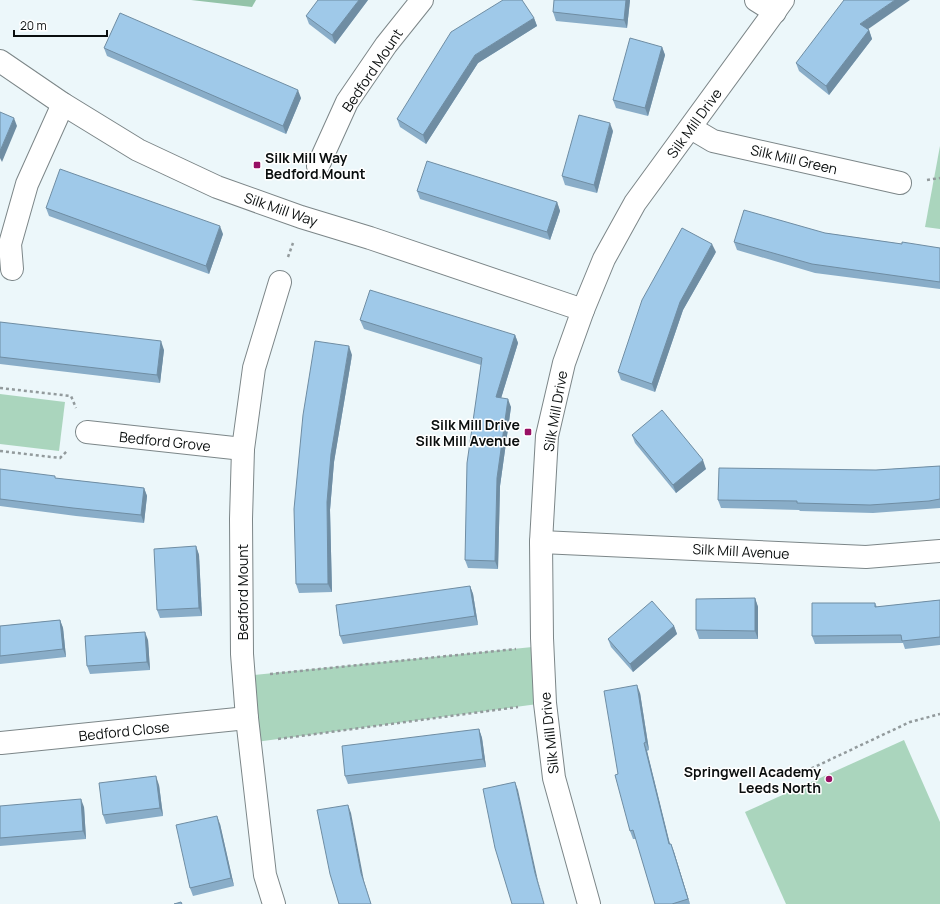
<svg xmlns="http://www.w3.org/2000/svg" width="940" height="904" viewBox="0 0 940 904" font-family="Manrope,sans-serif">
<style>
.green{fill:#aad5bd}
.forest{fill:#93c3a8}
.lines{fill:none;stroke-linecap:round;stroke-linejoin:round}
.street-casing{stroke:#7c8688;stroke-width:24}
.path{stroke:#929a9c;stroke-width:2.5;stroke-dasharray:3 3;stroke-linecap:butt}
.street{stroke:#fff;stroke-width:22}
.wall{fill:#89adc8}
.shaded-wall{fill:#6f8da3}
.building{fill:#9fc9e9;stroke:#6f8da3}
.poi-dot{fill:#981064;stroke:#fff;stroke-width:1.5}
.labels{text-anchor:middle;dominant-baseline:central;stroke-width:3;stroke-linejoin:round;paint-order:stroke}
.street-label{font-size:14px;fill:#0a0e0e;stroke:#fff}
.poi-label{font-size:14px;font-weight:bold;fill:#0a0e0e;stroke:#fff;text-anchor:end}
</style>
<rect width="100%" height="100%" fill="#ecf7fa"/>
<g class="green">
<polygon points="940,146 940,229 925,227"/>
<polygon points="0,394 65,402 59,451 0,444"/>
<polygon points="542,646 545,703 249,743 244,676"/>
<polygon points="904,740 940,822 940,904 786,904 745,812"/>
</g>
<polygon class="forest" points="191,0 256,0 252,7"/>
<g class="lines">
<g class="street-casing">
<g id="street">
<polyline points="756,0 775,12"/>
<polyline points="0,61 63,104 138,150 217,187 301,217 370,238 583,310"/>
<polyline points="691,128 713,141 900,183"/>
<polyline points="318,166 347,102 386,45 422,0"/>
<polyline points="12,269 10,244 27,184 63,104"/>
<polyline points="87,432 243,449"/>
<polyline points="541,542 866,557 940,551"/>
<polyline points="1,743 247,718"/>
<polyline points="274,904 265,875 247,718 242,654 241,519 243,449 254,368 280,282"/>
<polyline points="589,904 554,778 545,703 542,638 541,542 547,436 564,363 583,310 604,259 635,203 783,0"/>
</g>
</g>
<g class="path">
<polyline points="927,180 940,178"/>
<polyline points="288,257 293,243"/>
<polyline points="0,388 71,396 76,408"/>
<polyline points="0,451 60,458 68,450"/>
<polyline points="270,674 516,649"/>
<polyline points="278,739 518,707"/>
<polyline points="806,771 910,722 940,714"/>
</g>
<use href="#street" class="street"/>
</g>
<g class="wall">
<polygon points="368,0 335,44 309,24 306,16"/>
<polygon points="630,0 627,28 556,21 553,12"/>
<polygon points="534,18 537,26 478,63 426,144 400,127 397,119"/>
<polygon points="868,29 869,30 872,39 829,95 799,71 796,63"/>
<polygon points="662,47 665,55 648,116 616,108 613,100"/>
<polygon points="104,48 301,98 286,134 107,56"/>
<polygon points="613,131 597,193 565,185 562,176"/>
<polygon points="417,191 557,202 560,211 550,240 420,199"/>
<polygon points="46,208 223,234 209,274 49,216"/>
<polygon points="825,233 902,244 940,248 940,289 815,273 737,250 734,242"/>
<polygon points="716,252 683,310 655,392 621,380 618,372"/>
<polygon points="360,320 515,335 518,343 501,398 511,407 500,486 498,569 468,568 465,560 481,365 364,329"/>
<polygon points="0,322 164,350 160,383 0,364"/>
<polygon points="352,355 334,462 330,510 332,592 299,593 296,584"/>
<polygon points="632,435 706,469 676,493 635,443"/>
<polygon points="940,466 940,508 873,513 800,511 799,510 721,508 718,500 876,470"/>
<polygon points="0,469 55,478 144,488 147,496 144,523 76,516 0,506"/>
<polygon points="196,546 199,555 202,616 160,618 157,610"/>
<polygon points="470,586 473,594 478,625 343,644 340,636"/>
<polygon points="755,598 758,607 758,639 699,639 696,630"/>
<polygon points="940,600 940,645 905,649 903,643 815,644 812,636 875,603 877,607"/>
<polygon points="60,620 63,628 66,657 0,664 0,626"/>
<polygon points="674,626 677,634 633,672 611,647 608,639"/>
<polygon points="148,640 150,670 90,674 87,666"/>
<polygon points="640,693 649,750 647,751 670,844 671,844 674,852 690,904 655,904 636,839 633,839 630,831 618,774"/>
<polygon points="479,729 482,738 486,767 348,784 345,776"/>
<polygon points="159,785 163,816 106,824 103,815"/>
<polygon points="0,806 84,807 86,839 0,846"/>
<polygon points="220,824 234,886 193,896 190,888"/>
</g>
<g class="shaded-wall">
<polygon points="359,0 368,0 335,44 332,35"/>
<polygon points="626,0 630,0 627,28 624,20"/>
<polygon points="895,0 910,0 864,32 860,24"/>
<polygon points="534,18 537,26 478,63 426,144 423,135 475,55"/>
<polygon points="869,30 872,39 829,95 826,86"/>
<polygon points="662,47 665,55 648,116 645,108"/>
<polygon points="298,90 301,98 286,134 283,126"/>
<polygon points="14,118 17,126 2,162 0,158 0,151"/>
<polygon points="610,123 613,131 597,193 594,185"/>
<polygon points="557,202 560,211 550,240 547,232"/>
<polygon points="220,226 223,234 209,274 206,266"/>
<polygon points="712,244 716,252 683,310 655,392 652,384 680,302"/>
<polygon points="515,335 518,343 499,405 496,397"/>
<polygon points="161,341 164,350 160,383 157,375"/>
<polygon points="349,346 352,355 334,462 330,510 332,592 328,584 327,502 331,454"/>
<polygon points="508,399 511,407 500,486 498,569 495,561 497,478"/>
<polygon points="703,460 706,469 676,493 673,485"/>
<polygon points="144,488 147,496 144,523 141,515"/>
<polygon points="196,546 199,555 202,616 199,608"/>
<polygon points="470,586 473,594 478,625 475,616"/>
<polygon points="755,598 758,607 758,639 755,631"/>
<polygon points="60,620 63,628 66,657 63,649"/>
<polygon points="674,626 677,634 633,672 630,664"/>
<polygon points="145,632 148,640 150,670 147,662"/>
<polygon points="637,685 640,693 649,750 646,742"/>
<polygon points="479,729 482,738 486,767 483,759"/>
<polygon points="644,743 647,751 672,853 669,844"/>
<polygon points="156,776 159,785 163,816 160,808"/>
<polygon points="515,782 518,790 538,881 545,904 535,873"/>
<polygon points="81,799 84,807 86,839 83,831"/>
<polygon points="348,805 351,813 364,881 371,904 361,873"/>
<polygon points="217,816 220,824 234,886 231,878"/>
<polygon points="671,844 674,852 690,904 688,899"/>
</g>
<g class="building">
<polygon points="318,0 359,0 332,35 306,16"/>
<polygon points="503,0 522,0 534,18 475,55 423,135 397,119 451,32"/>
<polygon points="554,0 626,0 624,20 553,12"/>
<polygon points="844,0 895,0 860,24 869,30 826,86 796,63"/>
<polygon points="120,13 298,90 283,126 104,48"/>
<polygon points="630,38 662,47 645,108 613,100"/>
<polygon points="0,112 14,118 0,151"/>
<polygon points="579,115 610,123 594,185 562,176"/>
<polygon points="427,161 557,202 547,232 417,191"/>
<polygon points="60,169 220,226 206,266 46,208"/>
<polygon points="744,210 825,233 902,244 902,242 940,248 940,282 812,264 734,242"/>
<polygon points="682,228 712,244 680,302 652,384 618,372 642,300"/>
<polygon points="370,290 515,335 496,397 508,399 497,478 495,561 465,560 467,463 482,358 360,320"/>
<polygon points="0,322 161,341 157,375 0,357"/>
<polygon points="315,341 349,346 331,454 327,502 328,584 296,584 294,509 303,415"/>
<polygon points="662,410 703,460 673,485 632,435"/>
<polygon points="940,466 940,499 929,501 870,505 797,503 797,501 718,500 719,468 876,470"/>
<polygon points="0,469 55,476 55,478 144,488 141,515 73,508 0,499"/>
<polygon points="196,546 199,608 157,610 154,549"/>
<polygon points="470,586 475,616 340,636 336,605"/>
<polygon points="755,598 755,631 696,630 696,599"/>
<polygon points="940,600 940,637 902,641 901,635 812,636 812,603 875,603 875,607"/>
<polygon points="652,601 674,626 630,664 608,639"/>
<polygon points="60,620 63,649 0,656 0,626"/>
<polygon points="145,632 147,662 87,666 85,636"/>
<polygon points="637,685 646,742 644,743 669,844 671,844 688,899 672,904 655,904 633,830 630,831 615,775 618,774 604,691"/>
<polygon points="479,729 483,759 345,776 342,746"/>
<polygon points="156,776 160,808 103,815 99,783"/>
<polygon points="515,782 535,873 544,904 512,904 495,848 483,789"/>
<polygon points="81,799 83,831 0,838 0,806"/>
<polygon points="348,805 361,873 371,904 339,904 330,874 317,810"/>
<polygon points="217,816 231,878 190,888 176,825"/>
<polygon points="181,902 182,904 174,904"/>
</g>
<g class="poi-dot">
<rect x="253" y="161" width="8" height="8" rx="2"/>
<rect x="524" y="428" width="8" height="8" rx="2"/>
<circle cx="829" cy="779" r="4"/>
</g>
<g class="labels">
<g class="street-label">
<text transform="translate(372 70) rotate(-56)">Bedford Mount</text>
<text transform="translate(694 123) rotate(-54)">Silk Mill Drive</text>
<text transform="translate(794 159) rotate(13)">Silk Mill Green</text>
<text transform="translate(281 209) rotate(19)">Silk Mill Way</text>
<text transform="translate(555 411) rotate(-80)">Silk Mill Drive</text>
<text transform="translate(165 441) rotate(6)">Bedford Grove</text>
<text transform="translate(741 551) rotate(3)">Silk Mill Avenue</text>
<text transform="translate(242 592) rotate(-90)">Bedford Mount</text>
<text transform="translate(124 731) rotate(-6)">Bedford Close</text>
<text transform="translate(549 733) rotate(-96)">Silk Mill Drive</text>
</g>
<g class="poi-label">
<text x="265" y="157" text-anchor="start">Silk Mill Way<tspan x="265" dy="16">Bedford Mount</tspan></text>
<text x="520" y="424">Silk Mill Drive<tspan x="520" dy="16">Silk Mill Avenue</tspan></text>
<text x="821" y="771">Springwell Academy<tspan x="821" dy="16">Leeds North</tspan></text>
</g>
</g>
<path d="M14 30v6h93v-6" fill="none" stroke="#0a0e0e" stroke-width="2"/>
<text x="20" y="30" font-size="12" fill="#0a0e0e" stroke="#ffffff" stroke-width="3" paint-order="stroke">20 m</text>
</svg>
